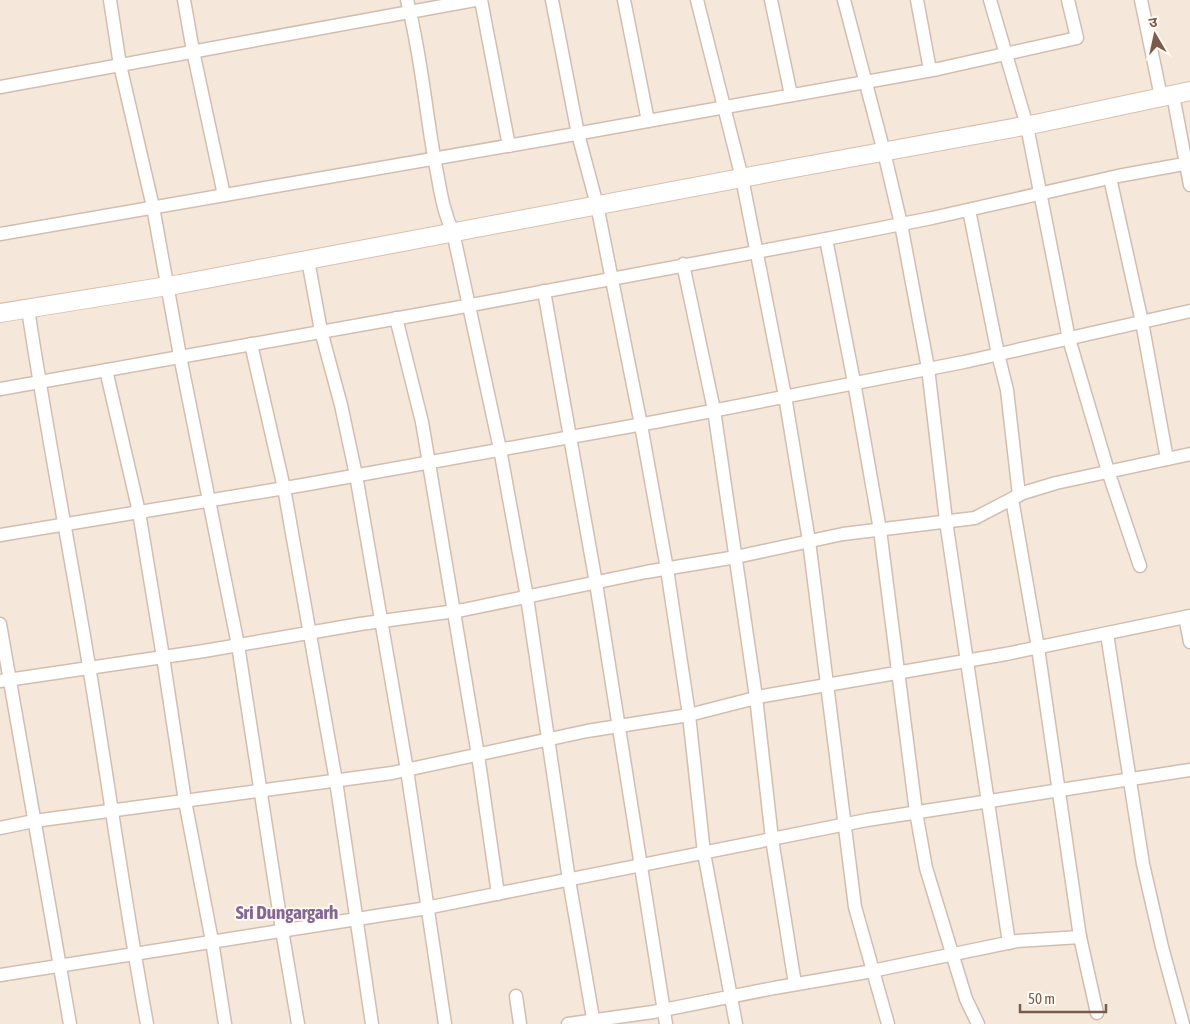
<svg xmlns="http://www.w3.org/2000/svg" width="1190" height="1024" viewBox="0 0 1190 1024" font-family="'Asap Condensed','Noto Sans Devanagari',sans-serif">
<style>
.residential{fill:#f5e8da}
.lines{fill:none;stroke-linecap:round;stroke-linejoin:round}
.street-casing{stroke:#d1beb0;stroke-width:15}
.secondary-casing{stroke:#d6c0b0;stroke-width:20}
.street{stroke:#fff;stroke-width:12}
.secondary{stroke:#fff;stroke-width:18}
.labels{text-anchor:middle;dominant-baseline:central;stroke-width:4;stroke-linejoin:round;paint-order:stroke}
.district-label{font-size:19px;font-weight:bold;fill:#846695;stroke:#fffaf3}
</style>
<rect width="100%" height="100%" fill="#fdf6ec"/>
<rect class="residential" x="0" y="0" width="1190" height="1024"/>
<g class="lines">
<g class="street-casing">
<g id="street">
<polyline points="110,0 120,65 153,207 180,356 238,645 282,930 298,1024"/>
<polyline points="184,0 193,51 224,195"/>
<path d="M407,0C421,53 425,108 435,162C440,187 442,209 453,232L500,449L527,597L569,880L594,1024"/>
<polyline points="481,0 509,146"/>
<polyline points="552,0 578,134 597,205 641,425 667,569 689,715 704,853 736,1024"/>
<polyline points="624,0 648,121"/>
<polyline points="697,0 742,178 785,396 809,541 855,907 888,1024"/>
<polyline points="771,0 791,95"/>
<polyline points="844,0 884,152 901,224 928,368 946,521 1009,943"/>
<polyline points="917,0 930,70"/>
<polyline points="990,0 1027,126 1069,339 1108,471 1140,566"/>
<polyline points="1141,0 1161,97"/>
<polyline points="0,87 475,0"/>
<polyline points="1173,95 1190,185"/>
<polyline points="1110,178 1142,322 1167,459"/>
<polyline points="969,210 998,354 1007,390 1019,495"/>
<polyline points="0,234 553,138 938,69 1077,38 1068,0"/>
<polyline points="826,239 854,382 880,530 916,812 926,868 966,999 978,1024"/>
<polyline points="308,260 321,331 341,405 356,475 407,770 445,1024"/>
<polyline points="683,264 714,410 756,697 772,839 795,984"/>
<polyline points="544,291 596,583 666,1024"/>
<path d="M28,309C45,422 67,535 86,648C107,773 124,899 147,1024"/>
<polyline points="396,318 422,422 478,755 498,894"/>
<polyline points="251,344 284,488 336,781 372,1024"/>
<polyline points="106,370 139,512 163,657 185,801 212,941 225,1024"/>
<polyline points="0,389 455,308 826,239 932,218 1118,176 1190,163"/>
<polyline points="1012,499 1038,648 1080,937 1097,1013"/>
<polyline points="0,535 303,485 660,421 964,362 1190,311"/>
<polyline points="1185,617 1190,642"/>
<polyline points="0,624 70,1024"/>
<polyline points="1107,634 1143,864 1162,947 1183,1024"/>
<polyline points="0,681 204,651 360,624 463,610 646,572 736,557 843,534 975,518 1023,493 1056,483 1190,454"/>
<polyline points="0,828 34,821 392,773 587,731 689,715 763,696 1006,654 1190,616"/>
<polyline points="0,975 421,909 867,820 1190,770"/>
<polyline points="516,996 520,1024"/>
<polyline points="568,1024 653,1012 774,988 867,972 1017,941 1080,937"/>
</g>
</g>
<g class="secondary-casing">
<polyline id="secondary" points="0,313 180,284 789,169 1040,123 1190,91"/>
</g>
<use href="#street" class="street"/>
<use href="#secondary" class="secondary"/>
</g>
<g class="labels">
<g class="district-label">
<text x="287" y="912">Sri Dungargarh</text>
</g>
</g>
<g transform="translate(1155 35) rotate(351)" stroke="#fffaf3" stroke-width="4" paint-order="stroke">
<path d="M0-4L9 19L0 12L-9 19Z" fill="#7a5c4d"/>
<text y="-8" font-size="14" font-weight="bold" text-anchor="middle" fill="#7a5c4d">उ</text>
</g>
<path d="M1020 1004v8h86v-8" fill="none" stroke="#7a5c4d" stroke-width="2.5"/>
<text x="1028" y="1004" font-size="15" fill="#7a5c4d" stroke="#fffaf3" stroke-width="4" paint-order="stroke">50 m</text>
</svg>
